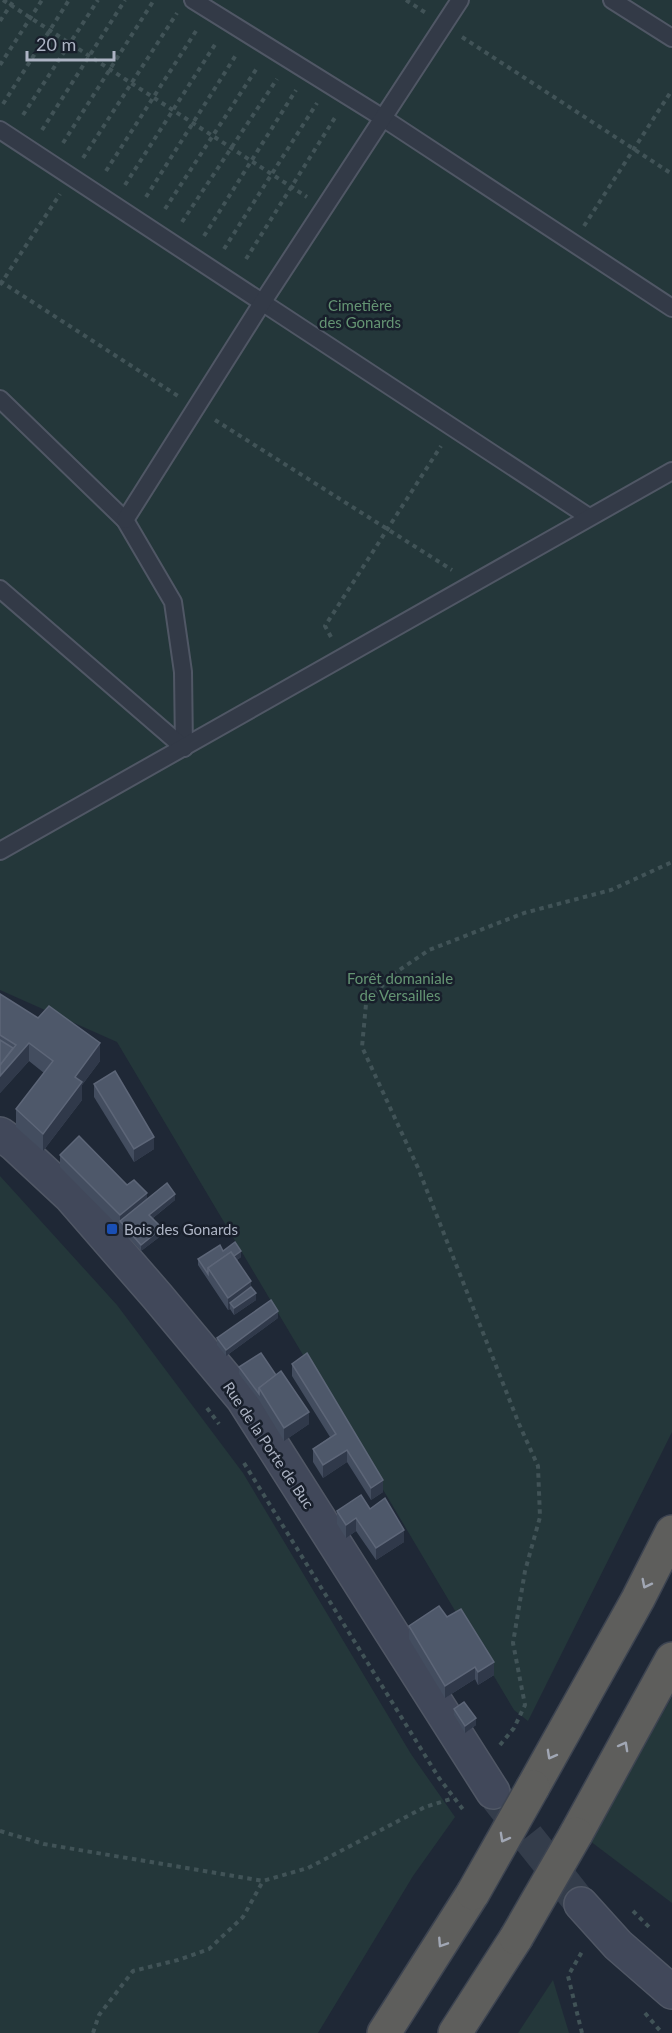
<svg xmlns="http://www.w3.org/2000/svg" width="672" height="2033" viewBox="0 0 672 2033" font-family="Lato,sans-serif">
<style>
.green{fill:#24373a}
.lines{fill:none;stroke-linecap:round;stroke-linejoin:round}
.secondary-tunnel{stroke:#343d4b;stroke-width:33;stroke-dasharray:33 16;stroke-linecap:butt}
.service-casing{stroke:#505765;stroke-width:20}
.secondary-casing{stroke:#505765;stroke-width:36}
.trunk-casing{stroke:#3d4451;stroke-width:36}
.path{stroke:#415357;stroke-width:4;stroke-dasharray:4.5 4.5;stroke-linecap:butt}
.service{stroke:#333a47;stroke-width:16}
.secondary{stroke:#41485a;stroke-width:33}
.trunk{stroke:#5e5e5c;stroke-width:33}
.trunk-bridge-casing{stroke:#3d4451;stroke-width:36;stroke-linecap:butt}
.trunk-bridge{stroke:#5e5e5c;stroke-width:33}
.wall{fill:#434d5f}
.shaded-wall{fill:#30394a}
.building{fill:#4e586a;stroke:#5d6678;stroke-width:1.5}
.oneway{stroke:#a1a7b4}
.transit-dot{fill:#1a4fb4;stroke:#181f2b;stroke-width:2}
.labels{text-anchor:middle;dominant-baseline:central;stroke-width:5;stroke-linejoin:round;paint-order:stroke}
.park-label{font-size:15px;fill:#649473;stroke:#181f2b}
.poi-label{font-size:15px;fill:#adb4c4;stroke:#181f2b;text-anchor:start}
.street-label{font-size:15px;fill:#adb4c4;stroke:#181f2b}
</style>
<rect width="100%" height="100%" fill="#1f2836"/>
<g class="green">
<polygon points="0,0 672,0 672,1432 528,1721 514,1710 117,1042 0,990"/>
<polygon points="0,1176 117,1305 243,1473 411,1754 455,1817 413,1876 318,2033 0,2033"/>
<polygon points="672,1697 672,1903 590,1841"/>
<polygon points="553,1980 569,2033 518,2033"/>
</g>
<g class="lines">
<polyline class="secondary-tunnel" points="497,1798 581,1904"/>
<g class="service-casing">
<g id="service">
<polyline points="193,0 383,118 672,308"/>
<polyline points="612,0 672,38"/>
<polyline points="0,130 589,517"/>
<polyline points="0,399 125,520 173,602 183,672 184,748"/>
<polyline points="125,520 262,303 460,0"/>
<polyline points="0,589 184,748"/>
<polyline points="0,851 672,471"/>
</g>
</g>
<g class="secondary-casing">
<g id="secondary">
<polyline points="0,1134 14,1144 70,1196 157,1296 243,1399 493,1792"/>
<polyline points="581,1904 618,1945 672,1992"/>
</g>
</g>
<g class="trunk-casing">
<g id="trunk">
<polyline points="533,1787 638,1599 672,1532"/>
<polyline points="576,1834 672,1659"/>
<polyline points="384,2033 473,1893"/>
<polyline points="455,2033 516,1938"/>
</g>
</g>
<g class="path">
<polyline points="3,0 307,197"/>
<polyline points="406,0 426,13"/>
<polyline points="0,21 14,0"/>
<polyline points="462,37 672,174"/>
<polyline points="0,65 42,0"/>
<polyline points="3,104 69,0"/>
<polyline points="23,115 98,0"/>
<polyline points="42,130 125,0"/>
<polyline points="63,143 154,0"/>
<polyline points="83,158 177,13"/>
<polyline points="106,171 196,31"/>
<polyline points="125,185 216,43"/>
<polyline points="146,197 236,55"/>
<polyline points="165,209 257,68"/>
<polyline points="182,222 277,79"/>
<polyline points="584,226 672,90"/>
<polyline points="204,236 296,90"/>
<polyline points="224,249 317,103"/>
<polyline points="246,259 336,116"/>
<polyline points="0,281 178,396"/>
<polyline points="0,285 60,194"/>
<polyline points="215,420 452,570"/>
<polyline points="331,637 325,626 441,446"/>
<polyline points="207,1408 219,1424"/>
<polyline points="244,1463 439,1778 465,1812"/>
<polyline points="500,1745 514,1728 525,1705 513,1643 525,1571 540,1517 538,1466 519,1424 418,1168 362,1047 366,1004 392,975 429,950 524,913 611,890 672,862"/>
<polyline points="0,1831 44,1844 263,1881 308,1868 425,1807 454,1798"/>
<polyline points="633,1911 651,1929"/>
<polyline points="645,2013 662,2033"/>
<polyline points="93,2033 99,2015 133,1971 178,1960 209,1949 243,1917 263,1881"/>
<polyline points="582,2033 568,1976 583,1950"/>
</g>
<use href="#service" class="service"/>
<use href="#secondary" class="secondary"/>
<use href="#trunk" class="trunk"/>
<g class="trunk-bridge-casing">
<g id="trunk-bridge">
<polyline points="473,1893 533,1787"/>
<polyline points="516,1938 576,1834"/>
</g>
</g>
<use href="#trunk-bridge" class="trunk-bridge"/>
</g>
<g class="wall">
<polygon points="0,994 100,1061 82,1085 82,1100 43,1151 16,1127 16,1109 44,1073 29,1061 0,1093"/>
<polygon points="94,1084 154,1149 134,1162 94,1097"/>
<polygon points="60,1155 127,1185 147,1199 175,1200 153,1218 162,1235 141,1251 120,1228 60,1167"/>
<polygon points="223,1251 241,1257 237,1260 251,1287 256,1300 234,1315 230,1309 228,1310 198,1265 198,1259"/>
<polygon points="278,1318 226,1356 217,1345 217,1338"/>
<polygon points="292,1364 383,1492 371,1500 347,1462 323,1478 313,1462 313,1449 330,1437 292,1376"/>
<polygon points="239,1367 309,1424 284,1441 259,1400 239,1374"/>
<polygon points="370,1509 404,1542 376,1560 356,1531 346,1538 337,1524 337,1511"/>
<polygon points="447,1617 494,1675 478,1685 475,1679 445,1698 409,1639 409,1626"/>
<polygon points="454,1709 476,1725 465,1733 454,1715"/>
</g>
<g class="shaded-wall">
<polygon points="29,1043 29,1061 0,1093 0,1070"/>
<polygon points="100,1043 100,1061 82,1085 82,1100 43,1151 43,1134 75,1077"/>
<polygon points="154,1137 154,1149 134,1162 134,1149"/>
<polygon points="147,1193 147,1205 120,1221 120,1215"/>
<polygon points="175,1194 175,1200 149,1221 149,1215"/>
<polygon points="162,1228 162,1235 141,1251 141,1245"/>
<polygon points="241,1251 241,1257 214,1276 211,1272"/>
<polygon points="251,1281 251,1294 230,1303 230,1309 228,1310 228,1298"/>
<polygon points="256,1293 256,1300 234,1315 234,1308"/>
<polygon points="278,1311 278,1318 226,1356 226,1350"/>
<polygon points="309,1412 309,1424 284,1441 284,1428"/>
<polygon points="347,1450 347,1462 323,1478 323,1465"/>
<polygon points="383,1480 383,1492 371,1500 371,1488"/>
<polygon points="356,1518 356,1531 346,1538 346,1525"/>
<polygon points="404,1530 404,1542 376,1560 376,1548"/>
<polygon points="494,1662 494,1675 478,1685 478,1672"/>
<polygon points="475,1667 475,1679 445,1698 445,1686"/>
<polygon points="476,1718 476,1725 465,1733 465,1726"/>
</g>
<g class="building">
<polygon points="0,994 38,1018 49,1006 100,1043 75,1077 82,1082 43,1134 16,1109 53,1061 29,1043 0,1076 0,1065 16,1045 0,1035"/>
<polygon points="0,1040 13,1048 0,1065"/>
<polygon points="115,1071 154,1137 134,1149 94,1084"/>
<polygon points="79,1136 127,1185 134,1180 147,1193 120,1215 60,1155"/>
<polygon points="167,1183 175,1194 149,1215 162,1228 141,1245 120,1221"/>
<polygon points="235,1242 241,1251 234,1256 231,1252 208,1268 208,1274 198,1259 220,1245 223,1251"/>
<polygon points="231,1252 251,1281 228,1298 208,1268"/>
<polygon points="251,1287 256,1293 234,1308 230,1303"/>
<polygon points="271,1300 278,1311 226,1350 217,1338"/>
<polygon points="261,1353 276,1375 259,1388 259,1394 239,1367"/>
<polygon points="307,1353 383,1480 371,1488 347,1450 323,1465 313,1449 336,1434 292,1364"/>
<polygon points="281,1371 309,1412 284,1428 259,1388"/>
<polygon points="361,1495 370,1509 385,1498 404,1530 376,1548 356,1518 346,1525 337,1511"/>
<polygon points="439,1606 447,1617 461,1609 494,1662 478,1672 475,1667 445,1686 409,1626"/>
<polygon points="464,1702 476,1718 465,1726 454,1709"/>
</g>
<defs><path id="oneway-chevron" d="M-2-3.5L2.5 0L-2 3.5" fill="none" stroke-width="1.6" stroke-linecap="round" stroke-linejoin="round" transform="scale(1.5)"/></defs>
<g class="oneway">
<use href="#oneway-chevron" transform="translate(646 1584) rotate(117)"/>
<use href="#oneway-chevron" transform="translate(624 1746) rotate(-61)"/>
<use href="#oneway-chevron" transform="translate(551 1755) rotate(119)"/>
<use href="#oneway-chevron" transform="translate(504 1838) rotate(119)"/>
<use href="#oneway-chevron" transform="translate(442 1943) rotate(123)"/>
</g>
<rect class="transit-dot" x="106" y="1223" width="12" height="12" rx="3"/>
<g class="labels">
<g class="park-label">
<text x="360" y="305">Cimetière<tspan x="360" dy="17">des Gonards</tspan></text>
<text x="400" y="978">Forêt domaniale<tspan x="400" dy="17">de Versailles</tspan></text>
</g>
<g class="poi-label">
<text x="124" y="1229">Bois des Gonards</text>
</g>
<g class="street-label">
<text transform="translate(269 1445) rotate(56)">Rue de la Porte de Buc</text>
</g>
</g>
<path d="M27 51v9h87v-9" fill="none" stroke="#adb4c4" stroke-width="3"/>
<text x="36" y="51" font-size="18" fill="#adb4c4" stroke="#181f2b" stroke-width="4.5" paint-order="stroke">20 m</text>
</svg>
